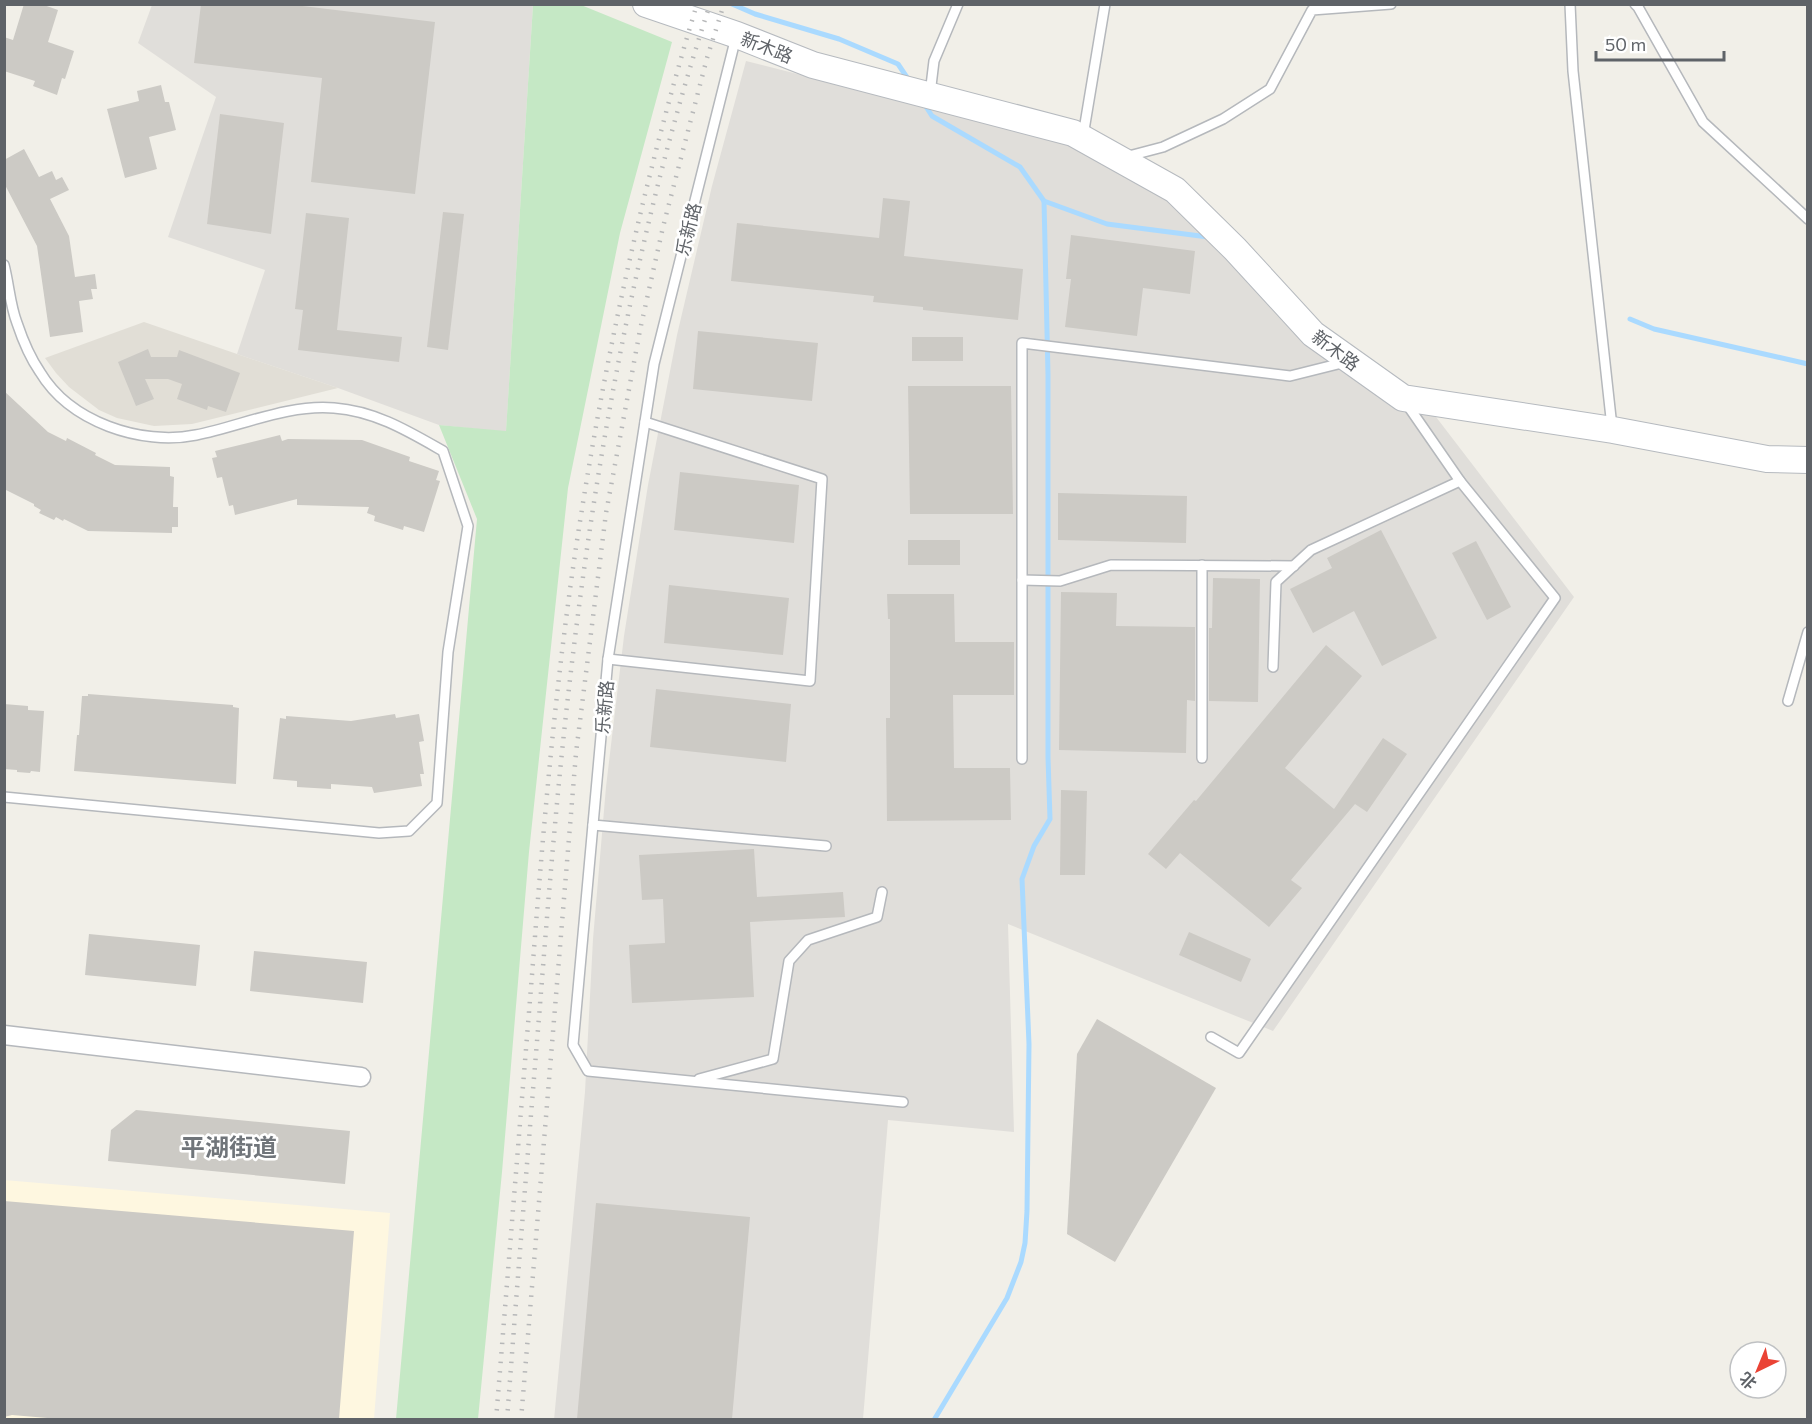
<svg xmlns="http://www.w3.org/2000/svg" width="1812" height="1424" viewBox="0 0 1812 1424" font-family="Commissioner,'Noto Sans SC',sans-serif">
<style>
.commercial{fill:#fef7e0}
.industrial{fill:#e0deda}
.education{fill:#e1ded6}
.green{fill:#c5e8c5}
.lines{fill:none;stroke-linecap:round;stroke-linejoin:round}
.stream{stroke:#aadaff;stroke-width:5}
.building{fill:#cccac5}
.lane-casing{stroke:#b5b8bc;stroke-width:12}
.street-casing{stroke:#b5b8bc;stroke-width:21}
.secondary-casing{stroke:#b6babf;stroke-width:28}
.lane{stroke:#fff;stroke-width:9}
.street{stroke:#fff;stroke-width:18}
.secondary{stroke:#fff;stroke-width:26}
.rail{stroke:#b6b7b8;stroke-width:4.5;stroke-dasharray:1.5 8;stroke-linecap:butt}
.labels{text-anchor:middle;dominant-baseline:central;stroke-width:5;stroke-linejoin:round;paint-order:stroke}
.street-label{font-size:18px;fill:#5f6368;stroke:#fff}
.district-label{font-size:24px;font-weight:bold;fill:#70757a;stroke:#fff}
</style>
<rect width="100%" height="100%" fill="#f1efe8"/>
<polygon class="commercial" points="4,1180 390,1213 374,1419 5,1419"/>
<g class="industrial">
<polygon points="152,5 533,5 506,432 439,425 338,388 237,354 265,270 168,237 216,97 138,43"/>
<polygon points="746,61 1069,143 1169,198 1227,256 1433,413 1574,597 1273,1031 1008,924 1014,1132 888,1120 863,1419 554,1420 585,1092 593,939 606,787 624,636 648,485 677,335 712,186"/>
</g>
<polygon class="education" points="144,322 237,354 338,388 192,424 154,426 117,418 99,410 69,387 56,373 45,358"/>
<polygon class="green" points="533,5 581,5 672,42 620,233 568,488 529,852 502,1172 478,1419 396,1419 477,519 439,425 506,431"/>
<g class="lines">
<g class="stream">
<polyline points="732,4 755,14 839,39 898,64 910,82"/>
<polyline points="923,102 932,116 1020,167 1044,201 1048,374 1048,757 1050,819 1034,846 1022,879 1029,1044 1027,1211 1025,1243 1021,1262 1007,1298 934,1420"/>
<polyline points="1044,201 1107,224 1208,237"/>
<polyline points="1630,319 1654,329 1808,364"/>
</g>
</g>
<g class="building">
<polygon points="24,4 41,4 58,10 48,42 74,51 65,79 62,78 57,95 33,86 35,81 4,71 4,37 13,40"/>
<polygon points="201,4 286,4 435,22 415,194 311,182 322,78 194,63"/>
<polygon points="161,85 165,102 169,102 176,130 149,137 157,169 125,178 107,109 139,101 137,91"/>
<polygon points="220,114 284,123 271,234 207,224"/>
<polygon points="24,149 39,177 52,171 56,180 62,177 69,190 50,199 69,236 75,277 95,274 97,289 91,289 93,299 79,301 83,332 50,337 37,246 4,183 4,160"/>
<polygon points="883,198 910,201 904,256 1023,269 1018,320 923,310 923,307 873,302 874,296 731,281 737,223 879,238"/>
<polygon points="443,212 464,214 448,350 427,347"/>
<polygon points="306,213 349,218 337,330 402,337 399,362 298,350 303,310 295,309"/>
<polygon points="1071,235 1195,251 1190,294 1143,288 1137,336 1065,327 1071,279 1066,279"/>
<polygon points="698,331 818,343 812,401 693,389"/>
<rect x="912" y="337" width="51" height="24"/>
<polygon points="148,349 151,357 177,357 179,350 240,373 226,412 208,406 207,410 177,399 182,384 168,379 145,379 154,399 136,406 118,362"/>
<polygon points="908,386 1011,386 1013,514 910,514"/>
<polygon points="4,391 48,432 66,441 67,438 96,453 95,455 115,465 170,467 170,476 174,477 173,507 178,507 178,527 172,527 172,533 88,531 64,519 63,521 56,517 54,520 39,513 41,510 34,506 34,504 4,489"/>
<polygon points="280,435 282,441 288,439 362,440 410,457 409,461 439,471 436,480 440,481 424,532 404,526 403,530 374,521 375,516 367,513 369,507 297,505 297,499 235,515 233,505 229,506 222,477 217,478 212,458 217,457 215,451"/>
<polygon points="680,472 799,485 794,543 674,530"/>
<polygon points="1058,493 1187,496 1186,543 1058,540"/>
<polygon points="1381,530 1437,638 1382,666 1354,611 1313,633 1290,589 1332,568 1327,558"/>
<rect x="908" y="540" width="52" height="25"/>
<polygon points="1476,541 1511,607 1487,620 1452,553"/>
<polygon points="1213,578 1260,579 1258,702 1209,701 1209,628 1212,628"/>
<polygon points="669,585 789,598 783,655 664,643"/>
<polygon points="1061,592 1117,593 1116,626 1195,627 1195,701 1187,700 1186,753 1059,750"/>
<polygon points="887,594 954,594 955,642 1014,642 1014,695 953,695 954,768 1010,768 1011,820 887,821 886,718 890,718 890,619 888,619"/>
<polygon points="1326,645 1362,676 1285,768 1334,809 1383,738 1407,754 1367,812 1355,804 1291,880 1302,888 1269,927 1180,853 1166,869 1148,854 1194,800 1196,801"/>
<polygon points="656,689 791,704 786,762 650,747"/>
<polygon points="88,694 233,705 233,707 239,708 236,784 74,771 77,735 79,735 82,696 88,696"/>
<polygon points="4,704 28,706 28,710 44,711 40,772 31,771 30,773 17,772 17,770 4,769"/>
<polygon points="395,714 396,718 419,714 424,741 419,742 424,774 420,774 422,786 374,793 372,787 331,784 331,789 297,787 297,781 273,779 280,718 286,719 286,716 351,721"/>
<polygon points="1061,790 1087,791 1085,875 1060,875"/>
<polygon points="754,849 757,897 843,892 845,917 750,922 754,997 632,1003 629,945 665,943 663,899 642,900 639,855"/>
<polygon points="1189,932 1251,959 1241,982 1179,955"/>
<polygon points="89,934 200,945 196,986 85,975"/>
<polygon points="254,951 367,962 363,1003 250,991"/>
<polygon points="1097,1019 1216,1088 1115,1262 1067,1234 1077,1054"/>
<polygon points="136,1110 350,1131 345,1184 108,1161 111,1130"/>
<polygon points="4,1201 354,1231 339,1419 59,1419 12,1415 4,1417"/>
<polygon points="596,1203 750,1217 732,1419 577,1419"/>
</g>
<g class="lines">
<g class="lane-casing">
<g id="lane">
<polyline points="1570,4 1573,71 1612,427"/>
<polyline points="1635,4 1638,7 1703,122 1808,219"/>
<polyline points="736,37 654,364 608,659 573,1045 588,1071 903,1102"/>
<polyline points="930,94 934,61 958,4"/>
<polyline points="1083,136 1105,4"/>
<polyline points="1125,157 1163,147 1223,119 1270,89 1312,10 1391,4"/>
<path d="M4,265C9,284 10,305 17,323C22,338 31,359 40,372C70,422 141,446 196,435C241,426 288,404 334,408C375,411 408,431 443,451L468,526L448,652L437,803L409,831L379,833L4,797"/>
<polyline points="1022,580 1060,581 1111,565 1294,566"/>
<polyline points="608,659 810,681 822,479 645,422"/>
<polyline points="1273,667 1276,582 1311,550 1460,481"/>
<polyline points="1788,701 1808,632"/>
<polyline points="1202,758 1202,565"/>
<polyline points="1022,759 1022,343 1290,376 1346,362"/>
<polyline points="593,825 826,846"/>
<polyline points="1211,1037 1239,1053 1555,598 1460,481 1406,403"/>
<polyline points="699,1079 773,1059 789,961 808,940 877,917 882,892"/>
</g>
</g>
<g class="street-casing">
<polyline id="street" points="4,1035 361,1077"/>
</g>
<g class="secondary-casing">
<polyline id="secondary" points="646,4 737,35 813,65 1073,133 1175,190 1235,249 1313,334 1403,398 1613,430 1767,459 1808,460"/>
</g>
<use href="#lane" class="lane"/>
<use href="#street" class="street"/>
<use href="#secondary" class="secondary"/>
<g class="rail">
<path d="M496,1420C508,1271 520,1123 532,975C544,819 557,663 582,509C609,339 647,169 697,4"/>
<path d="M507,1420C517,1285 528,1151 539,1017C546,929 553,840 562,752C588,500 631,246 710,4"/>
<polyline points="521,1420 576,753 606,513 640,330 663,227 707,58 724,4"/>
</g>
</g>
<g class="labels">
<g class="street-label">
<text transform="translate(767 47) rotate(22)">新木路</text>
<text transform="translate(688 229) rotate(-76)">乐新路</text>
<text transform="translate(1336 350) rotate(37)">新木路</text>
<text transform="translate(604 707) rotate(-85)">乐新路</text>
</g>
<g class="district-label">
<text x="229" y="1146">平湖街道</text>
</g>
</g>
<rect width="1812" height="1424" fill="none" stroke="#5f6368" stroke-width="12"/>
<g transform="translate(1758 1370) rotate(223)"><circle r="28" fill="#ffffff" stroke="#bfc1c3" stroke-width="1.5"/>
<path d="M0-4.5L10 22L0 15L-10 22Z" fill="#ea4335"/>
<text y="-9" font-size="16" font-weight="bold" text-anchor="middle" fill="#5f6368">北</text>
</g>
<path d="M1596 51v9h128v-9" fill="none" stroke="#5f6368" stroke-width="3"/>
<text x="1605" y="51" font-size="18" fill="#5f6368" stroke="#ffffff" stroke-width="4.5" paint-order="stroke">50 m</text>
</svg>
